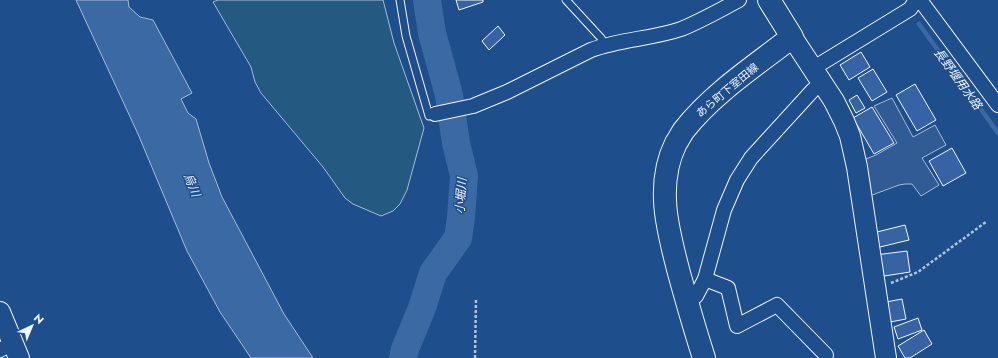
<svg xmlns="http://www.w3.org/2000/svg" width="998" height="358" viewBox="0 0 998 358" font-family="Jost,'Noto Sans JP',sans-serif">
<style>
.green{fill:#245a82;stroke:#a8bbd7}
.parking{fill:#305b95;stroke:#a8bbd7}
.water{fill:#3b69a3;stroke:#a8bbd7}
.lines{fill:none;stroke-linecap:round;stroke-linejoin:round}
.stream{stroke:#3b69a3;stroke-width:4.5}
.river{stroke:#3b69a3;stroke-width:28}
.building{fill:#3563a3;stroke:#f2f6ff}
.lane-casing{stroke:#f2f6ff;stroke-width:9}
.street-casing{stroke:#f2f6ff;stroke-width:16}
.secondary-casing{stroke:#f2f6ff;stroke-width:22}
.primary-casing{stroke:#f2f6ff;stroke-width:24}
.path{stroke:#b3c4dc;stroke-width:2.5;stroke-dasharray:3 2;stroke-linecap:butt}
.lane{stroke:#1f4e8c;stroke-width:7}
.street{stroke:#1f4e8c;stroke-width:14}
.secondary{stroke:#1f4e8c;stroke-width:20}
.primary{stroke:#1f4e8c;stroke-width:22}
.labels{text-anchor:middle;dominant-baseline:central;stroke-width:3;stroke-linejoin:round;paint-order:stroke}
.street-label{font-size:11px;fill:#f2f6ff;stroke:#1f4e8c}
.water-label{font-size:12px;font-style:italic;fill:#f2f6ff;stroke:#1f4e8c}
</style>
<rect width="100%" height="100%" fill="#1f4e8c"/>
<polygon class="green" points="218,0 383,0 394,43 424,128 407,190 400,204 393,211 381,216 353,204 345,198 323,167 261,93 255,82 251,67 213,2"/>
<polygon class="parking" points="892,98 913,137 935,125 946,145 922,158 939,185 921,196 912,184 905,184 899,185 864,198 858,162 876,155 897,143 874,106"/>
<polygon class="water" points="76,0 128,0 129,7 140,17 153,20 192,93 181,99 188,113 196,119 209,163 222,197 284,314 313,358 251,358 220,312 187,251 138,134"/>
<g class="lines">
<polyline class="stream" points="919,24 998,133"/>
<polyline class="river" points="403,358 405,349 422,308 433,273 458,238 461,218 464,176 456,143 449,95 432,33 427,0"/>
</g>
<g class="building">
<polygon points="456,0 483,0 483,2 459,10"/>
<polygon points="498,26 505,35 489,50 482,41"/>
<polygon points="861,52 870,67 849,80 840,65"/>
<polygon points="873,69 887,92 872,101 858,78"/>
<polygon points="915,84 936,120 917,131 896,95"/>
<polygon points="857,95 865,108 856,113 849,100"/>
<polygon points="872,107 894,143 874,154 853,118"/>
<polygon points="952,148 966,173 943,186 929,161"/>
<polygon points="905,225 909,240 876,248 873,233"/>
<polygon points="907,251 910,272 878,277 875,255"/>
<polygon points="902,299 906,319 890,322 886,302"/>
<polygon points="918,318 922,330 898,339 894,327"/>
<polygon points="924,330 932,344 910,358 905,358 898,346"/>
</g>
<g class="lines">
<g class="lane-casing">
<g id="lane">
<polyline points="400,0 406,36 429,116 435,114"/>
<polyline points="566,0 601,38 605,45"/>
</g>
</g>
<g class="street-casing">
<g id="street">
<polyline points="915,1 923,4 998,105"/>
<polyline points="812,69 910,9 916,0"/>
<path d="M435,114L473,106L507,92L591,50C620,39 652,39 681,29C701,21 720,10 739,0"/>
<polyline points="705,279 728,288 737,326 777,305 826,355"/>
<polyline points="687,302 696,296 705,279 724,210 737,180 751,158 813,90 822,83"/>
<polyline points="0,350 13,343"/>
</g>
</g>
<g class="secondary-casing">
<g id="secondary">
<polyline points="792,37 834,101 844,121 850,136 857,167 886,358"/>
<polyline points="0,312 19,358"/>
</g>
</g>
<g class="primary-casing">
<path id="primary" d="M704,358C695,330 687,302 679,273C668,231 655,185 676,143C679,139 681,134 684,130C713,93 755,66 792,37L769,0"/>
</g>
<g class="path">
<polyline points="891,283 918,272 986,222"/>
<polyline points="475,358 476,299"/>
</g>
<use href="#lane" class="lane"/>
<use href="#street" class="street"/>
<use href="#secondary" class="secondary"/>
<use href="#primary" class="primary"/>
</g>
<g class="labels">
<g class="street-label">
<text transform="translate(727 90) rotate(-40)">あら町下室田線</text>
</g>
<g class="water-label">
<text transform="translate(958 79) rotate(54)">長野堰用水路</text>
<text transform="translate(192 185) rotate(68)">烏川</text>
<text transform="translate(461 196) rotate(-86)">小堀川</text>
</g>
</g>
<g transform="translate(32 326) rotate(44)" stroke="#1f4e8c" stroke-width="3" paint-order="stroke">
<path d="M0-3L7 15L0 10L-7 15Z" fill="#f2f6ff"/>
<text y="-6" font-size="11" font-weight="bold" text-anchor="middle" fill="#f2f6ff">N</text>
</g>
</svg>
